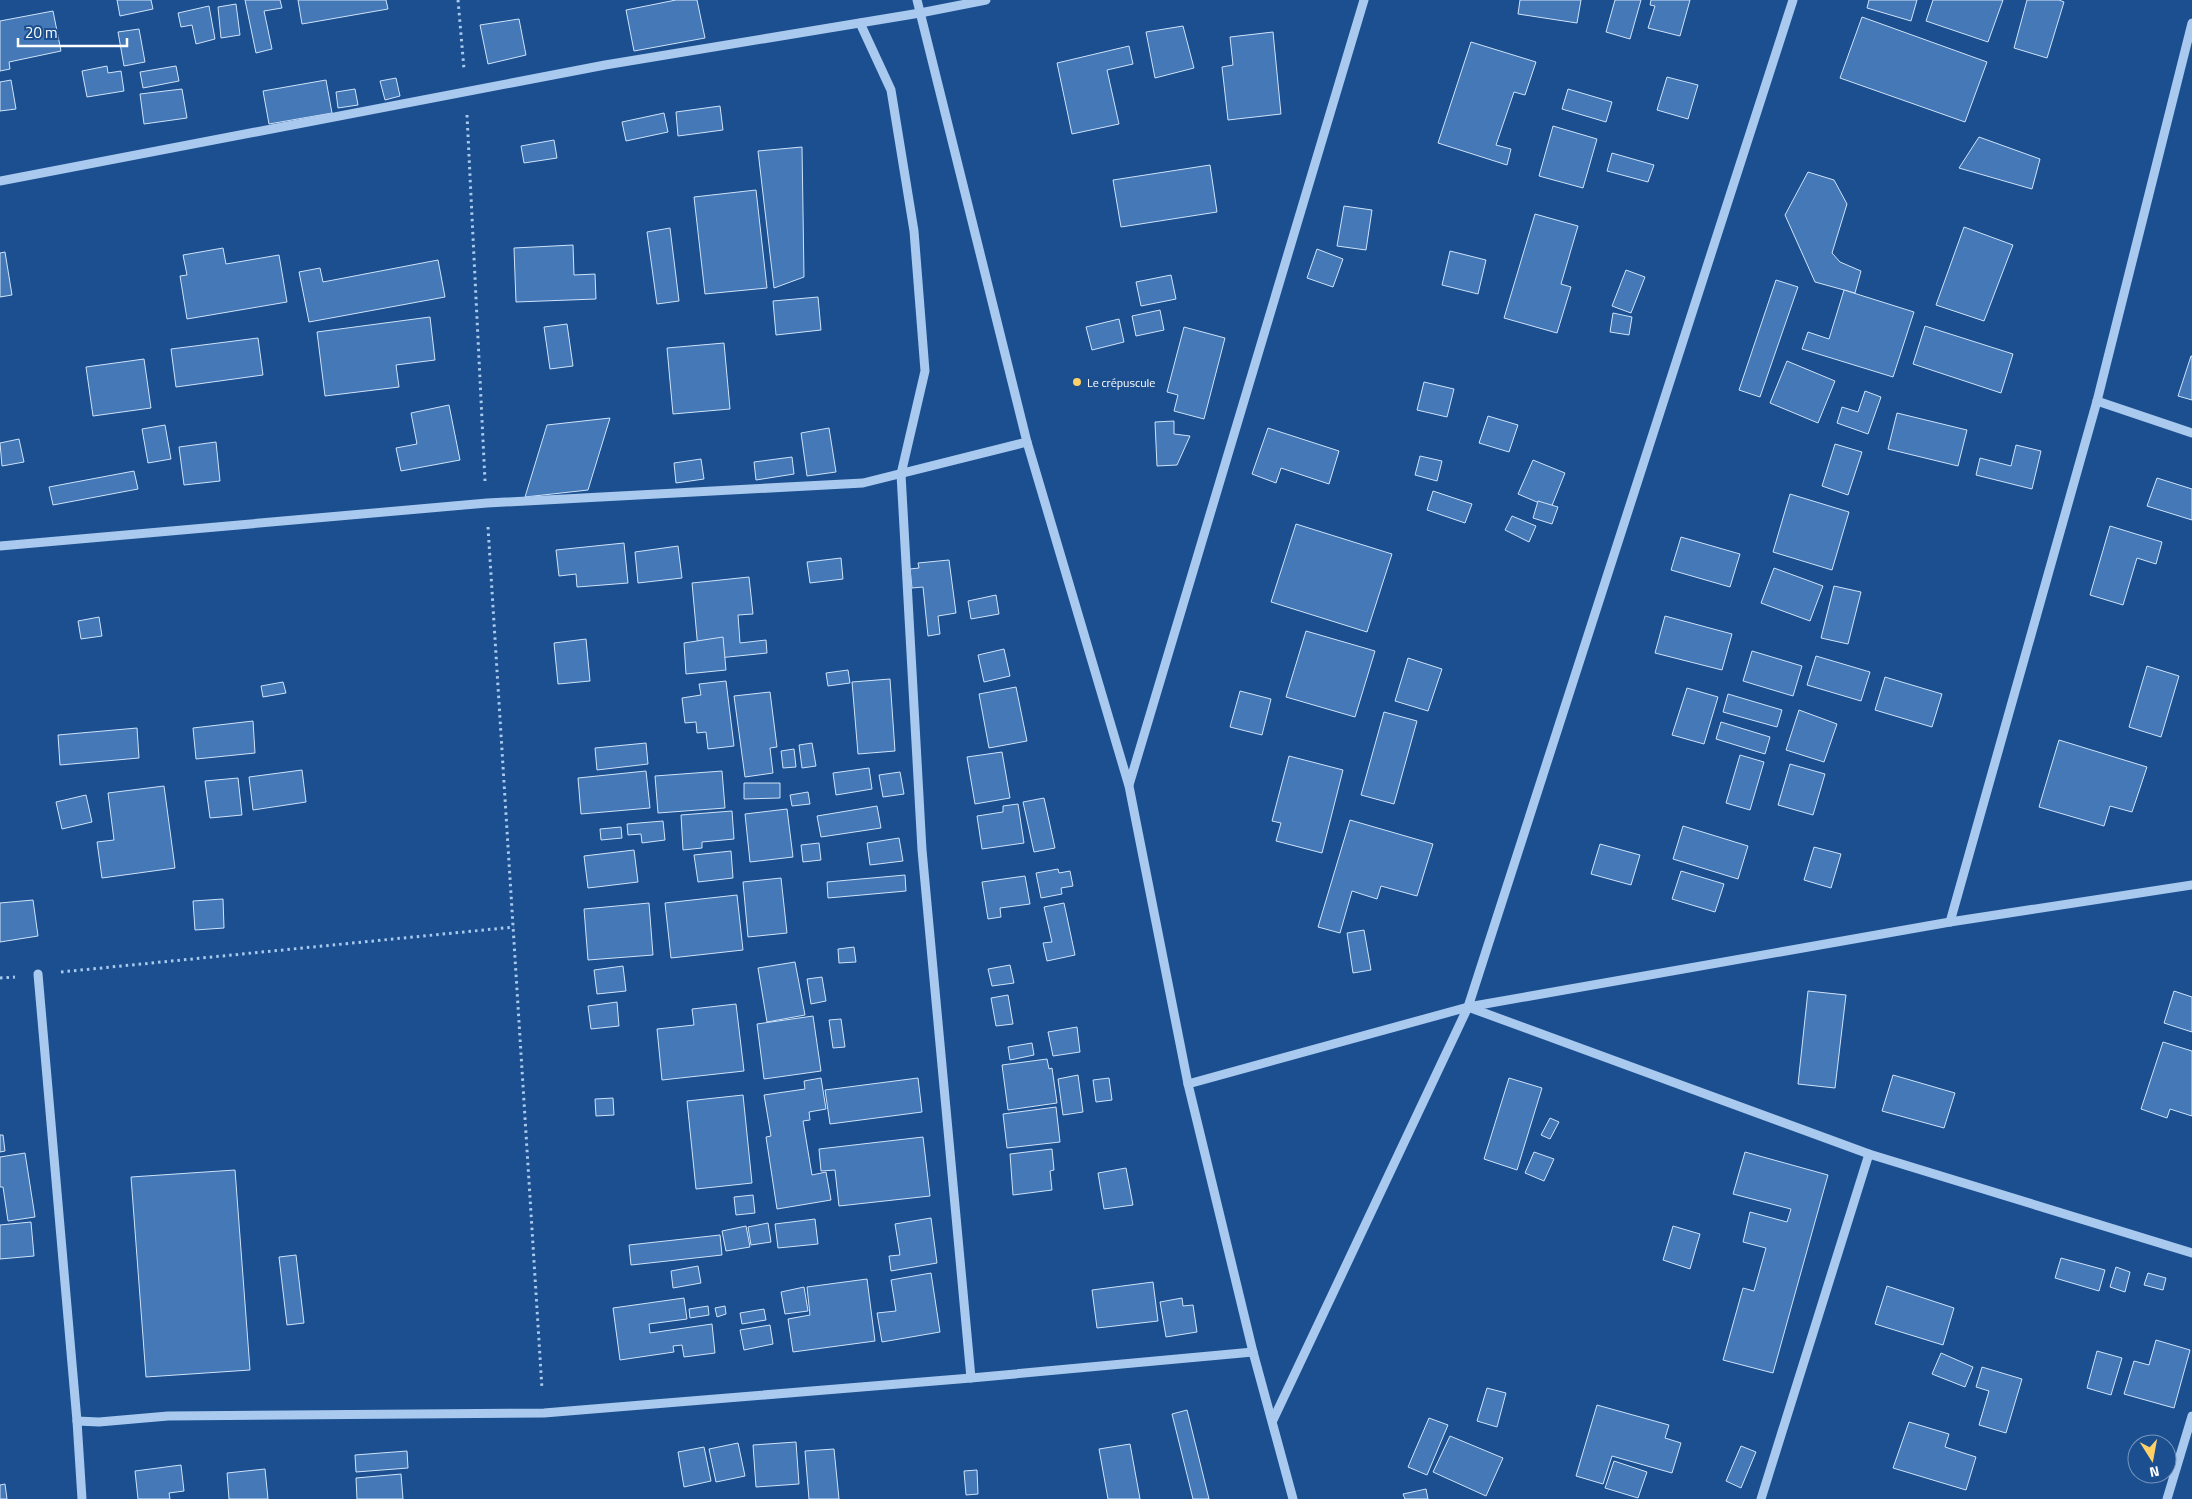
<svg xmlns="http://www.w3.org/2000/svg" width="2192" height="1499" viewBox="0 0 2192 1499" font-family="'Titillium Web',sans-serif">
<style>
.building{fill:#4478b7;stroke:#cfe3fa}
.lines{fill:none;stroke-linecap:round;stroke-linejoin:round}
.path{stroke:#a9c9ee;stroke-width:3;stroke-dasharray:2.5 4;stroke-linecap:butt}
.minor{stroke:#a9c9ee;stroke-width:9}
.poi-dot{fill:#ffd166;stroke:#1b4f8f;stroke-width:2}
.labels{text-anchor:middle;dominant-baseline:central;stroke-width:5;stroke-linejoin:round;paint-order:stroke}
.poi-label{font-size:12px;fill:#fff;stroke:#1b4f8f;text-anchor:start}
</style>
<rect width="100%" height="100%" fill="#1b4f8f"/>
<g class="building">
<polygon points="117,0 151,0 153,9 120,16"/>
<polygon points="245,0 280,0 282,8 264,11 272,49 256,53"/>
<polygon points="298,0 386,0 388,9 302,24"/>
<polygon points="676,0 697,0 705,38 634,51 626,10"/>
<polygon points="1520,0 1581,0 1577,23 1518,14"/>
<polygon points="1615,0 1641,0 1630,39 1606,32"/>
<polygon points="1651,0 1690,0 1680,36 1648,28 1655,6 1650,5"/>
<polygon points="1869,0 1917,0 1911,21 1867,8"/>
<polygon points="1933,0 2003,0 1988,42 1926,21"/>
<polygon points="2027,0 2059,0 2064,2 2047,58 2014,48"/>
<polygon points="236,4 240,35 221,38 218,7"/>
<polygon points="209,6 215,39 196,44 192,25 181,27 178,13"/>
<polygon points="53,11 61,51 9,62 10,69 0,71 0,21"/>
<polygon points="1862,17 1987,62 1965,122 1840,78"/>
<polygon points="519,19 526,55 488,64 480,25"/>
<polygon points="1183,26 1194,68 1155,78 1146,32"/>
<polygon points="139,29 145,62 124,66 118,32"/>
<polygon points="1273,32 1281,114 1228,120 1222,67 1233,65 1230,37"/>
<polygon points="1471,42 1536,62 1525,95 1514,92 1496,145 1511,149 1507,165 1438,143"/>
<polygon points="1129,46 1133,64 1107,70 1119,124 1072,134 1057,63"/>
<polygon points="107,66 108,73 121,71 124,91 87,97 82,71"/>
<polygon points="176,66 179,81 143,88 140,72"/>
<polygon points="1667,77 1698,85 1688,119 1657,110"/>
<polygon points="396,78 400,96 385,100 380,81"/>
<polygon points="11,80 16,109 0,111 0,82"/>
<polygon points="326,80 332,113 269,124 263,91"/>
<polygon points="182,89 187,118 144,124 140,94"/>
<polygon points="355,89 358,105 338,108 336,92"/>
<polygon points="1568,89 1612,102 1606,122 1562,109"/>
<polygon points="720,106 723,130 678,136 676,112"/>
<polygon points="664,113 668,132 626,141 622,122"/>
<polygon points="1553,126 1597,139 1583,188 1539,176"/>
<polygon points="1979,137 2040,159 2032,189 1959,168"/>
<polygon points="554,140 557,158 524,163 521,146"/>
<polygon points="802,147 804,277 774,288 758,151"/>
<polygon points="1612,153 1654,165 1648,182 1607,171"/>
<polygon points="1210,165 1217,212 1121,227 1113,180"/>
<polygon points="1808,172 1834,180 1847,204 1832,253 1840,262 1861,271 1855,293 1815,282 1785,215"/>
<polygon points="756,190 767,288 705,294 694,197"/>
<polygon points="1344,206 1372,210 1366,250 1337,246"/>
<polygon points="1535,214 1578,226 1561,284 1571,287 1557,333 1504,318"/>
<polygon points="1964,227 2013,245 1984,321 1936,305"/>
<polygon points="670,228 679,301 657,304 647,232"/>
<polygon points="573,245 574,275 595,274 596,299 516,302 514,248"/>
<polygon points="223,248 226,264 279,255 287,302 187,319 180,276 187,275 183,255"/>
<polygon points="1317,249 1343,259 1333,287 1307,278"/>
<polygon points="1450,251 1486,260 1478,294 1442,285"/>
<polygon points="5,252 12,295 0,297 0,253"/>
<polygon points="438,260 445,297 309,322 299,272 320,268 323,282"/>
<polygon points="1626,270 1645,277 1631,313 1612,306"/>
<polygon points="1171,275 1176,299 1141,306 1136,282"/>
<polygon points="1776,280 1798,287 1760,397 1739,390"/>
<polygon points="1844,290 1914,312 1893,377 1802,349 1808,332 1829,339"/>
<polygon points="818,297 821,330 776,335 773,301"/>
<polygon points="1160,310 1164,330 1136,336 1132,316"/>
<polygon points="1613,313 1632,317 1629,335 1610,332"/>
<polygon points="430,317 435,360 396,365 399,387 325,396 317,332"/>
<polygon points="1119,319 1124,342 1092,350 1086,327"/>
<polygon points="567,324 573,366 550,369 544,327"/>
<polygon points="1925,326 2013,354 2001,393 1913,364"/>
<polygon points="1184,327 1225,338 1204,419 1174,411 1178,395 1167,392"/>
<polygon points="258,338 263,375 176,387 171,349"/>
<polygon points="724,343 730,409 673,414 667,348"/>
<polygon points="2191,356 2192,356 2192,400 2178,396"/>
<polygon points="144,359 151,408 93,416 86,367"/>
<polygon points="1787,361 1835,381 1818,423 1770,403"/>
<polygon points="1424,382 1454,389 1447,417 1417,410"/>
<polygon points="1865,391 1881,397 1868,434 1837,423 1842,407 1858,412"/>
<polygon points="449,405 460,460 401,471 396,448 417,444 411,413"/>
<polygon points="1897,413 1967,430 1958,466 1888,449"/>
<polygon points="1488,416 1518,425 1509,452 1479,443"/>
<polygon points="610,418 588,490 525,497 547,425"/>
<polygon points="1174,421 1174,434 1190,436 1177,465 1157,466 1155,422"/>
<polygon points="165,425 171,459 148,463 142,429"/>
<polygon points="829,428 836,472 807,476 801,433"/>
<polygon points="1268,428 1339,451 1329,484 1281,468 1276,483 1252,474"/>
<polygon points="19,439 24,462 2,466 0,443"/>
<polygon points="216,442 220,481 184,485 179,447"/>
<polygon points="1835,444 1862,452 1848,495 1822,486"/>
<polygon points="2016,445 2041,451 2032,489 1976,475 1980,458 2011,466"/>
<polygon points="1420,456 1442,461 1437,481 1415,475"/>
<polygon points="792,457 794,474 756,480 754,462"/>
<polygon points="701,459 704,479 676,483 674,463"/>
<polygon points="1533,460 1565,473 1551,508 1518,494"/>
<polygon points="134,471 138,489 53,505 49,487"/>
<polygon points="2157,478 2192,489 2192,520 2147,506"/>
<polygon points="1433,491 1472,504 1465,523 1427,510"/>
<polygon points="1790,494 1849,512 1832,570 1773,552"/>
<polygon points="1538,501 1558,507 1552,524 1533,518"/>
<polygon points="1512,516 1536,526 1529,542 1505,530"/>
<polygon points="1296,524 1392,554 1367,632 1271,602"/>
<polygon points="2110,526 2162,542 2156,564 2137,558 2123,605 2090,595"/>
<polygon points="1681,537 1740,554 1730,587 1671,570"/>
<polygon points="624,543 628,583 577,587 576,574 559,576 556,550"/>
<polygon points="678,546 682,578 638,583 635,552"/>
<polygon points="841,558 843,579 810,583 807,562"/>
<polygon points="949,560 956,613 938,616 940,634 928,636 923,587 912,588 910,569 919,568 918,563"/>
<polygon points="1774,568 1823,586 1810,621 1761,603"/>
<polygon points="749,577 753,614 738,615 740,643 766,640 767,653 699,660 692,583"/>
<polygon points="1834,586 1861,592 1848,644 1821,638"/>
<polygon points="996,595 999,614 971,619 968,601"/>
<polygon points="1665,616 1732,634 1722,670 1655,653"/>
<polygon points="99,617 102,636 81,639 78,621"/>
<polygon points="1306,631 1375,651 1355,717 1286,697"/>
<polygon points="723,637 726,670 686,674 684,643"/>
<polygon points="586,639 590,681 558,684 554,643"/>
<polygon points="1004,649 1010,676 984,682 978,655"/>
<polygon points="1752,651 1802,666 1793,696 1743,681"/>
<polygon points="1816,656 1870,672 1861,701 1807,685"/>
<polygon points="1408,658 1442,669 1428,711 1395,701"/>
<polygon points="2147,666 2179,676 2161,737 2129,727"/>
<polygon points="848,670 850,683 828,686 826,673"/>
<polygon points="1885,677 1942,694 1932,727 1875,710"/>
<polygon points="890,679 895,751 858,754 852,682"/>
<polygon points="726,681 734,746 708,749 706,732 697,733 696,722 685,723 682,698 701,695 699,684"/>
<polygon points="283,682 286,693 263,697 261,686"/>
<polygon points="1016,687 1027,741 989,748 979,694"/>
<polygon points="1687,688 1718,697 1704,744 1672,735"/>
<polygon points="1240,691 1271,699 1262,735 1230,727"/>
<polygon points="770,692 777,747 770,748 773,773 745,777 734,696"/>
<polygon points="1728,694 1782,710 1777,727 1723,712"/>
<polygon points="1799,710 1837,724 1824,762 1786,750"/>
<polygon points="1384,712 1417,721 1394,804 1361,795"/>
<polygon points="253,721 255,753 196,759 193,728"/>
<polygon points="1721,722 1770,737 1765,754 1716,739"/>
<polygon points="137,728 139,758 60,765 58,735"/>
<polygon points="2059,740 2147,767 2132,812 2110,806 2104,826 2039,807"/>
<polygon points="646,743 648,764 597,770 595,748"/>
<polygon points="812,743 816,766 802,768 799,745"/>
<polygon points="794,749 796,767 783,768 781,751"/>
<polygon points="1002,752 1010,798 975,804 967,757"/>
<polygon points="1740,755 1764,762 1750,810 1726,803"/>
<polygon points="1289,756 1343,770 1322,853 1276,841 1281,823 1272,821"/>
<polygon points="1790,764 1825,774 1813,815 1778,805"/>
<polygon points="869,768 872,789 836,795 833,773"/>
<polygon points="302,770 306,802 253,810 249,777"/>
<polygon points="646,771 650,808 581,814 578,778"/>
<polygon points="722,771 725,808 658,813 655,776"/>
<polygon points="900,772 904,794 883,797 879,775"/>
<polygon points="238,778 242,815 210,818 205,781"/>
<polygon points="744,783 780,783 780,798 744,799"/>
<polygon points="164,786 175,868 102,878 97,842 114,840 108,793"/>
<polygon points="808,792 810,804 792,806 790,795"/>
<polygon points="86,795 92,822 62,829 56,802"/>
<polygon points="1044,798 1055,848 1034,852 1023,802"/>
<polygon points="1018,804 1024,843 982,849 977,816 1003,812 1003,806"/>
<polygon points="877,806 881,828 821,837 817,816"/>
<polygon points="787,809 793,857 750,862 745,814"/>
<polygon points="732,811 734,839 702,842 702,848 683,850 681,815"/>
<polygon points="1350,820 1433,844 1417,896 1381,886 1377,899 1352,891 1340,933 1318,927"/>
<polygon points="663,821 665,840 642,843 641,834 628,835 627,824"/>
<polygon points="1683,826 1748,846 1738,879 1673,859"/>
<polygon points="621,827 622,838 601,840 600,829"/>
<polygon points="899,838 903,861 870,865 867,843"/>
<polygon points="819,843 821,860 803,862 801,845"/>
<polygon points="1600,844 1640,855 1631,885 1591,874"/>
<polygon points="1814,847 1841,854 1831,888 1804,880"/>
<polygon points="634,850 638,882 588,888 584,856"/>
<polygon points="731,851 733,878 698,882 694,855"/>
<polygon points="1058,869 1059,873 1070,871 1073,886 1061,888 1062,894 1041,898 1036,873"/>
<polygon points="1681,871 1724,884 1715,912 1672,899"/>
<polygon points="905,875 906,891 828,898 827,882"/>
<polygon points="1025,876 1030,904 1000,908 1001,917 988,919 982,882"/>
<polygon points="781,878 787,933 748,937 743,882"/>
<polygon points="737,895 743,950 671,958 665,903"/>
<polygon points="223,899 224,928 195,930 193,901"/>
<polygon points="33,900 38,936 0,942 0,903"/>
<polygon points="649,903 653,955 588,960 584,909"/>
<polygon points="1064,903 1075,955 1047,961 1043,943 1052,942 1044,907"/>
<polygon points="1364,930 1371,970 1353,973 1347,933"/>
<polygon points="854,947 856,962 839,963 838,949"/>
<polygon points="795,962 805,1015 767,1022 758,968"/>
<polygon points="1010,965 1014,983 992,986 988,969"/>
<polygon points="623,966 626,991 597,994 594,970"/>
<polygon points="822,977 826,1001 811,1004 807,979"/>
<polygon points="1808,991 1846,995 1835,1088 1798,1084"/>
<polygon points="2174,991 2192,997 2192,1032 2164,1023"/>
<polygon points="1008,995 1013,1024 996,1026 991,998"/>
<polygon points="617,1002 619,1026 591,1029 588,1006"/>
<polygon points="736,1004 744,1071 662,1080 657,1029 694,1025 692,1009"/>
<polygon points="813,1016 821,1071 764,1079 757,1024"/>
<polygon points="841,1019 845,1047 833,1048 829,1020"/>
<polygon points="1077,1027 1080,1052 1053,1056 1048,1032"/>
<polygon points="2163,1042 2192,1051 2192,1116 2170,1109 2167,1118 2141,1109"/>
<polygon points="1032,1043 1034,1055 1010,1060 1008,1047"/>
<polygon points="1047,1059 1049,1069 1052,1068 1057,1103 1008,1110 1002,1065"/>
<polygon points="1078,1075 1083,1112 1063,1115 1058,1079"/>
<polygon points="1893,1075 1955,1093 1944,1128 1882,1111"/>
<polygon points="821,1078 826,1109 809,1112 810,1120 803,1121 812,1175 826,1172 831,1200 777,1209 766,1137 771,1136 764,1095 805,1089 804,1081"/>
<polygon points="918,1078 922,1112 830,1124 825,1090"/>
<polygon points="1109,1078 1112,1100 1096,1102 1093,1080"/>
<polygon points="1509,1078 1542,1088 1517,1170 1484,1159"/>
<polygon points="743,1095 752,1183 696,1189 687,1101"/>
<polygon points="613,1098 614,1115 596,1116 595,1099"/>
<polygon points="1056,1107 1060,1142 1007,1148 1003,1114"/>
<polygon points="1550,1118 1559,1122 1550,1139 1541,1135"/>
<polygon points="0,1135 3,1135 5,1151 0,1152"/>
<polygon points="923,1137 930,1196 839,1206 835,1170 821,1171 819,1149"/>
<polygon points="1052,1149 1054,1170 1050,1171 1052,1190 1013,1195 1010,1154"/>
<polygon points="1534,1152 1554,1159 1544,1181 1525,1173"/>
<polygon points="1745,1152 1828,1175 1773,1373 1723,1360 1743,1288 1754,1291 1766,1248 1743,1242 1750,1212 1787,1222 1791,1209 1733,1194"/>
<polygon points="25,1153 35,1217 8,1221 3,1187 0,1187 0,1157"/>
<polygon points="1126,1168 1133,1205 1104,1209 1098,1173"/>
<polygon points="235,1170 250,1370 146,1377 131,1177"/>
<polygon points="753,1195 755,1213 736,1215 734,1197"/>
<polygon points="931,1218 937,1263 891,1271 889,1256 900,1255 895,1224"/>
<polygon points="815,1219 818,1244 778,1248 775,1224"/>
<polygon points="31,1222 34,1256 0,1259 0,1225"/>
<polygon points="768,1223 771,1242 751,1245 748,1227"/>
<polygon points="746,1226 750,1247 726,1251 722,1231"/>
<polygon points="1673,1226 1700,1234 1690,1269 1663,1260"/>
<polygon points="720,1235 722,1255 631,1265 629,1245"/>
<polygon points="296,1255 304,1323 287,1325 279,1257"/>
<polygon points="2061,1258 2105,1270 2099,1291 2055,1278"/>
<polygon points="698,1266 701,1283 673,1288 671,1271"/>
<polygon points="2116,1267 2130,1272 2125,1292 2110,1287"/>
<polygon points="931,1273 940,1332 882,1342 877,1313 896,1311 891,1280"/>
<polygon points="2148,1273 2166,1278 2163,1290 2144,1285"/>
<polygon points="867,1279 875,1341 793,1352 788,1319 810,1315 807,1287"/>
<polygon points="1153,1282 1158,1321 1097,1328 1092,1290"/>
<polygon points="1887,1286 1954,1308 1943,1345 1875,1324"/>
<polygon points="804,1287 808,1311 785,1314 781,1292"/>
<polygon points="684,1298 687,1319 649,1324 650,1333 712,1324 715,1353 684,1357 682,1345 673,1346 674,1352 620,1360 613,1308"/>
<polygon points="1182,1298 1183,1306 1193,1305 1197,1332 1166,1337 1160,1302"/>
<polygon points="708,1306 709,1315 690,1318 689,1309"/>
<polygon points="725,1306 726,1314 717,1317 715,1308"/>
<polygon points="764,1309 766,1320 742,1324 740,1313"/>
<polygon points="770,1325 773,1344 744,1350 740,1330"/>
<polygon points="2156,1340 2190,1350 2174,1408 2124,1394 2134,1361 2149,1365"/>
<polygon points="2097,1351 2122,1358 2111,1395 2087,1388"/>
<polygon points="1941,1353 1973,1367 1965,1387 1932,1374"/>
<polygon points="1982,1367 2022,1379 2006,1433 1979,1425 1989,1391 1976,1387"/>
<polygon points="1487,1388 1506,1393 1497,1427 1477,1421"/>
<polygon points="1597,1405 1669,1425 1665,1438 1681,1443 1672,1473 1612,1456 1603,1484 1576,1476"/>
<polygon points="1187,1410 1209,1499 1193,1499 1172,1414"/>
<polygon points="1429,1418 1448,1425 1427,1475 1408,1467"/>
<polygon points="1909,1422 1949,1434 1945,1447 1976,1457 1966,1490 1893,1468"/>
<polygon points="1450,1436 1503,1458 1486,1496 1433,1472"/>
<polygon points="796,1442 799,1484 756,1487 753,1445"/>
<polygon points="738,1443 745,1476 716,1482 709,1449"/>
<polygon points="1130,1444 1140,1499 1108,1499 1099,1449"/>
<polygon points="1741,1446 1756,1452 1741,1488 1726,1481"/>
<polygon points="704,1447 711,1481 684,1487 678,1452"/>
<polygon points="834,1449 839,1499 809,1499 805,1451"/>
<polygon points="407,1451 408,1468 356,1472 355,1455"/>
<polygon points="1614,1461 1647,1472 1638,1498 1605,1488"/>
<polygon points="181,1465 184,1491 169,1493 170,1499 138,1499 135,1471"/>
<polygon points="265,1469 268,1499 229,1499 227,1473"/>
<polygon points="977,1470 978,1494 966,1495 964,1471"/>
<polygon points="401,1474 403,1499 357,1499 356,1478"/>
<polygon points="5,1484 7,1499 0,1499 0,1485"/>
<polygon points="1426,1489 1428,1499 1405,1499 1403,1494"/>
</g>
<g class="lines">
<g class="path">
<polyline points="458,0 464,69"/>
<polyline points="467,115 485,481"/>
<polyline points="488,527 542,1389"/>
<polyline points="61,972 514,927"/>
<polyline points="0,978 15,977"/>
</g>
<g class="minor">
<polyline points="917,0 1027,442 1129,786 1188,1084 1253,1352 1293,1499"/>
<polyline points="860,23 891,90 914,231 925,371 901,474 922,850 971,1378"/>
<polyline points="0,181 605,65 920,13 986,0"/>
<polyline points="2097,401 2192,433"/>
<polyline points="0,546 487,503 863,483 1027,442"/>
<polyline points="1129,785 1364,0"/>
<polyline points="1950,922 2097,401 2192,23"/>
<polyline points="38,974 77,1421 99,1422 168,1416 544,1413 971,1378 1253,1352"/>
<polyline points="1468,1007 1869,1154 2192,1253"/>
<polyline points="1188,1084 1468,1007 1950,922 2192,885"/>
<polyline points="1273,1420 1468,1007 1793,0"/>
<polyline points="77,1421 82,1499"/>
<polyline points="1761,1499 1869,1154"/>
<polyline points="2167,1499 2192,1416"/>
</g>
</g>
<circle class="poi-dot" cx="1077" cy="382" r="5"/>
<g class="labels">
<g class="poi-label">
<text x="1087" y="382">Le crépuscule</text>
</g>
</g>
<g transform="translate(2152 1459) rotate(169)"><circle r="24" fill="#1b4f8f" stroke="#7695bc"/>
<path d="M0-4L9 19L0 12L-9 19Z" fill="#ffd166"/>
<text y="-8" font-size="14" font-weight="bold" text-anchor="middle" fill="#ffffff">N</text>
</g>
<path d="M18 38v8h109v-8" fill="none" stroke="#ffffff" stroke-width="2.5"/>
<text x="25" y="38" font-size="15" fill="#ffffff" stroke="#1b4f8f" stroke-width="4" paint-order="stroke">20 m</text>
</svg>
